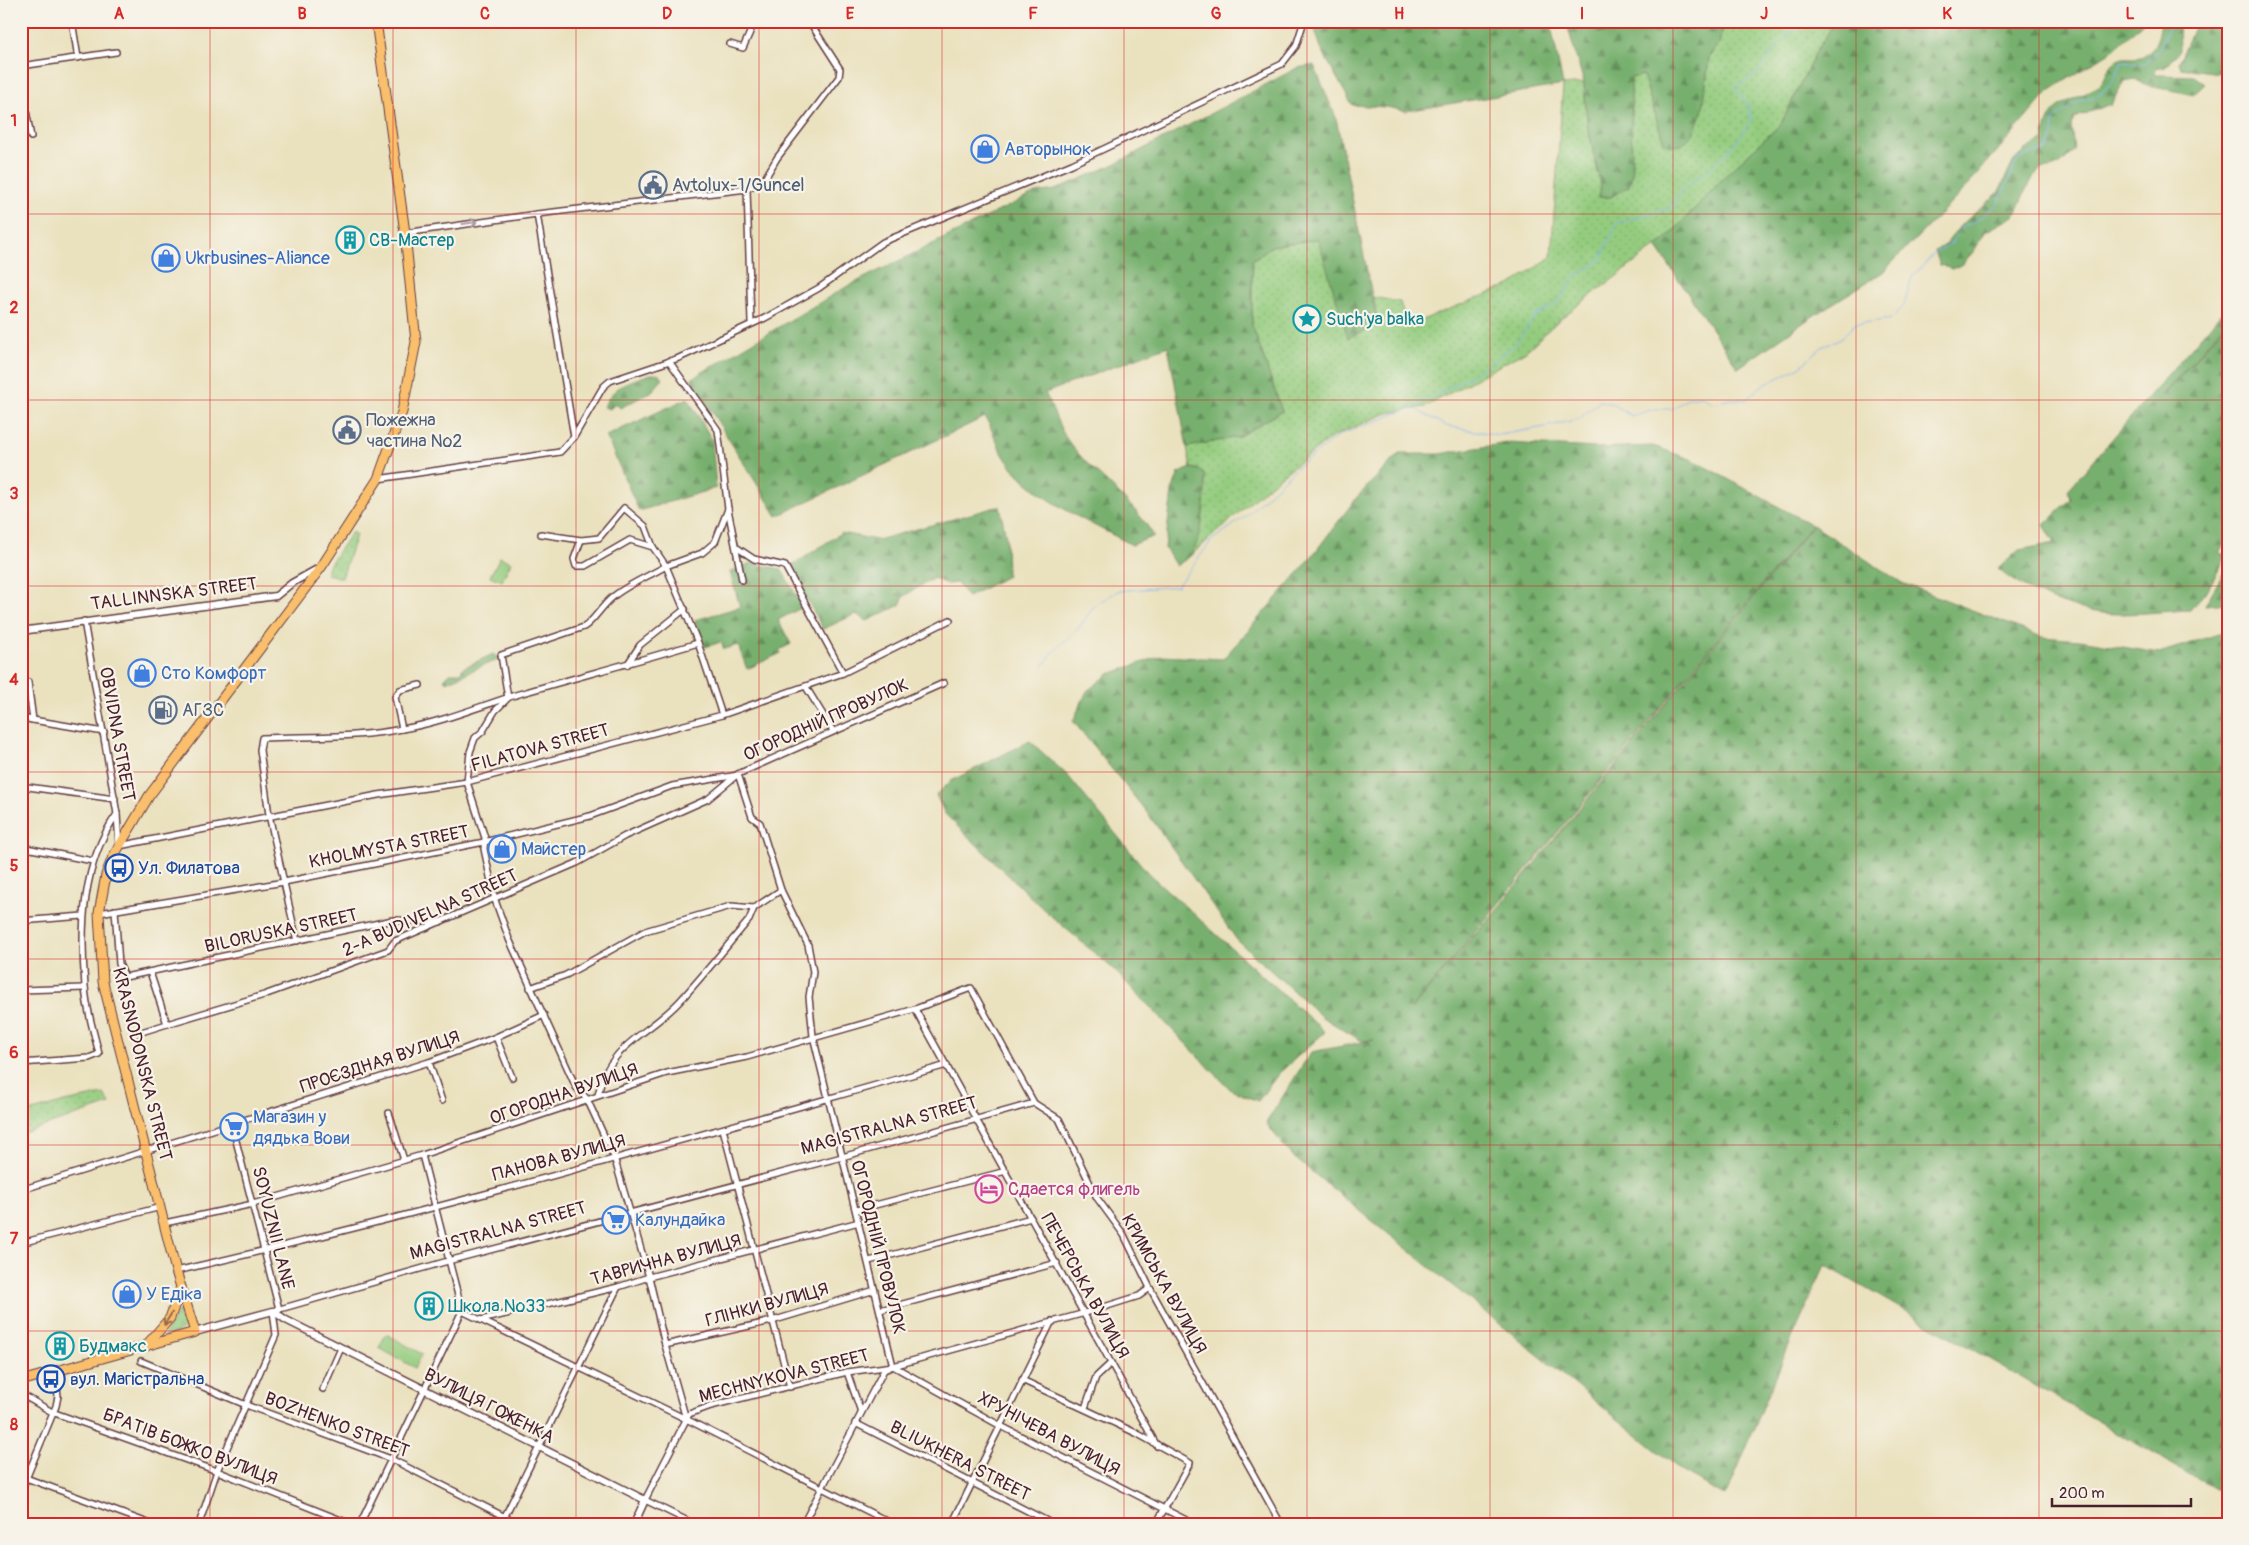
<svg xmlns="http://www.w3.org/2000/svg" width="2249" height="1545" viewBox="0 0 2249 1545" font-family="Pangolin,sans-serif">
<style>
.grass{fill:url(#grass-dots);stroke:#6f7655}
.forest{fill:url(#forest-firs);stroke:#60684c}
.garden{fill:#94cc7f;stroke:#6f7655}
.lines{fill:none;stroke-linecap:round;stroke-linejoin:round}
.stream{stroke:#87b6f2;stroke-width:1}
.minor-casing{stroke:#623c41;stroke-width:8}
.tertiary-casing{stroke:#623c41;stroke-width:9}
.primary-casing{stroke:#623c41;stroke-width:11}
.minor{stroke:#fff;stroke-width:5}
.tertiary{stroke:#fff;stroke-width:6}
.primary{stroke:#f9bf6d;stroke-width:9}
.oneway{stroke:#ae9aa0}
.oneway2{stroke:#996749}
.grid{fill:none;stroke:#d62828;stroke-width:1;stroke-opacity:0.55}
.labels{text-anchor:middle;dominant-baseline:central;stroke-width:4.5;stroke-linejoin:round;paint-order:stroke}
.shop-label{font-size:18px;fill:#366cbe;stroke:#f7f3e8;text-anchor:start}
.service-label{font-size:18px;fill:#4e5e75;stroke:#f7f3e8;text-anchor:start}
.culture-label{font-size:18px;fill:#0d838f;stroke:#f7f3e8;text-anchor:start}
.street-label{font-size:18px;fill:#4a1f2b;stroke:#f7f3e8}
.transit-label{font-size:18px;fill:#164399;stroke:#f7f3e8;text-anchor:start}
.hotel-label{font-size:18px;fill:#b23c85;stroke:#f7f3e8;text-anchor:start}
.neatline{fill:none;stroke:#d62828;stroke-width:2}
.grid-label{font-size:16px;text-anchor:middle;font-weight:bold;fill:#d62828}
</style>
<defs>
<pattern id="grass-dots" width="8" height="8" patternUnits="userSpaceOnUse" patternTransform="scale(1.25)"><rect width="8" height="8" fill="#94cc7f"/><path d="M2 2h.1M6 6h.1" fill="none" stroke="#81af6e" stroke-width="1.8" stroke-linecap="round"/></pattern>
<pattern id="forest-firs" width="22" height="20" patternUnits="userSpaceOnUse" patternTransform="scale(1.25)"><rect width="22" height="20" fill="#77b06e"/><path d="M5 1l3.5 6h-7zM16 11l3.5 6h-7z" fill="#648f5b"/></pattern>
</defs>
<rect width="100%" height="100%" fill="#f7f3e8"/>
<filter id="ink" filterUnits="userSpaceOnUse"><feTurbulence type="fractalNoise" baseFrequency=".02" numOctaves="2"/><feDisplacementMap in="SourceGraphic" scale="10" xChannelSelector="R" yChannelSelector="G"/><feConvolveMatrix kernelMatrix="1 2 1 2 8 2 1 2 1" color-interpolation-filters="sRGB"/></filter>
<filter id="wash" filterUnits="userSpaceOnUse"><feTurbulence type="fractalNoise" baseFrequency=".0096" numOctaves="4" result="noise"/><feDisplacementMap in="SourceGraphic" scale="20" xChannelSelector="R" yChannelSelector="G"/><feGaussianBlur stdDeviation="1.12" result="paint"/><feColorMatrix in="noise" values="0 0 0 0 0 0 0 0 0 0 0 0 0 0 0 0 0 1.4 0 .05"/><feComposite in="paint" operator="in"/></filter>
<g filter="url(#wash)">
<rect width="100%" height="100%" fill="#eae1be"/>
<g class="grass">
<polygon points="1724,21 1836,21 1818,48 1781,124 1730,171 1666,239 1561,318 1526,351 1425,407 1387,413 1334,436 1273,482 1189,557 1201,523 1199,470 1191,468 1187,447 1238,437 1282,411 1252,325 1252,260 1272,246 1318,239 1378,324 1373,297 1400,302 1407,326 1510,285 1551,257 1563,85 1584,83 1587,123 1601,186 1599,197 1611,197 1631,78 1643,75 1664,143 1703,109 1709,57 1719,44"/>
<polygon points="352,532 356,535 342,578 327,574 327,568"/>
<polygon points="104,1094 110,1104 21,1134 21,1114 65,1102"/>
<path d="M183,1304C188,1327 188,1330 164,1336Z"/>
</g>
<g class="forest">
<polygon points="1312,21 1550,21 1563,85 1406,111 1386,107 1352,105 1322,51"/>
<polygon points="1566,21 1724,21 1719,44 1709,57 1703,109 1693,134 1682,145 1671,146 1664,143 1643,75 1631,78 1632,176 1629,186 1611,197 1599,197 1601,186 1587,123 1584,83"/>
<polygon points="1836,21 2144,21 2116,48 2049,91 1961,193 1883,272 1816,314 1738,368 1656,246 1666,239 1730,171 1781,124 1818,48"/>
<path d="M2161,21H2179L2180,50L2165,67L2155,69V75L2194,76L2205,84L2193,95C2175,89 2151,90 2135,79L2124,81L2111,104L2074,118L2071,125L2074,151C2063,161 2057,170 2041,168L2029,183L2014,216L1985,232L1974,251L1962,264L1953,269L1940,265L1935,251L1946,244L1960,226L1998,193L2014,161L2024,151L2043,140C2045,133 2046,124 2050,117C2058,101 2084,97 2098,86C2106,79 2108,66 2116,61C2122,57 2127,58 2134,58C2154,57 2159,38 2161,21Z"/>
<polygon points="2197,21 2228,21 2228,74 2181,68 2179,62"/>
<path d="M1314,65L1336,118L1378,325L1348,338L1318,239L1272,246L1252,260V325L1282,411L1238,437L1187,447L1168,346L1045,393C1053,409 1060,431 1071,445C1096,477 1133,500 1154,536L1132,545C1090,522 1034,500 1006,459C997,446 993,430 985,417L777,516L691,379L846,287L1035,193L1055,190L1115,164L1297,68Z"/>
<path d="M2228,305V321L2163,395L2228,323V537L2219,553L2227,555L2208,589L2190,610C2165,611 2124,616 2101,613C2066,607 2024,592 1998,569L2019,550L2055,543L2044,525L2071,499L2068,490Z"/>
<path d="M651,374H659L663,379L651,392L620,408L616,403L610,409L604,407C613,385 630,381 651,374Z"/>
<polygon points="688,398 712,440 716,488 639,511 606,436"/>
<polygon points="1507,443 1596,448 1653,446 1693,460 1812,525 1412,1008 1502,903 1813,525 1902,583 2042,637 2080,640 2159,653 2228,631 2228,1496 1825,1265 1789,1345 1726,1496 1683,1472 1291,1155 1266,1123 1311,1052 1374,1040 1362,1041 1322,1017 1237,940 1149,815 1073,721 1087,691 1109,674 1161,656 1223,659 1306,564 1357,497 1399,454 1439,454"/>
<path d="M1191,468L1199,470L1205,475C1206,495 1203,541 1189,557C1186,560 1179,563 1176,566L1165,548L1172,491L1179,473Z"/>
<polygon points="1000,506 1006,538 1007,576 968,597 957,583 946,584 934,578 904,596 900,605 867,621 856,614 823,629 790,567 841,533 877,540"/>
<polygon points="752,563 781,569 803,607 778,620 791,644 779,650 781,653 747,669 738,645 724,649 721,642 705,647 695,620 740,607 730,572"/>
<polygon points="2228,565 2228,603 2205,605"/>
<path d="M493,654L498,658L496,661C478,666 464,676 446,682L444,679L450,673H460L463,668Z"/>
<polygon points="1030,741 1068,776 1148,873 1325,1032 1279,1073 1258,1101 1231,1090 1112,968 1043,909 945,814 936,795 951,781"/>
</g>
<g class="garden">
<polygon points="500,557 511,562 502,581 490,576"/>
<polygon points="386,1334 422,1354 415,1368 379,1348"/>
</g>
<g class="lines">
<g class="stream">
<polyline points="1413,408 1446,426 1499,435 1545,427 1579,419 1600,401 1613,404 1631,416 1655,409 1672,409 1688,398 1702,396 1713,403 1731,399 1746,400 1760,387 1800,367 1822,347 1841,338 1855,324 1891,319 1904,306 1912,277 1934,254 1951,244 1961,228 1981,218 1998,203 2018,159 2048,149 2053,134 2054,119 2080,100 2098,96 2113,81 2122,62 2144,64 2159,50 2171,21"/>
<path d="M1043,666L1054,651L1077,630L1095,605L1118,591L1177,586L1212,540L1246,516L1295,469L1340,435L1413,407L1474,374L1514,346L1535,316L1558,303L1573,278L1600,261L1617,223L1673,207C1685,180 1687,187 1707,171C1725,156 1739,140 1751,120L1748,105L1735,87C1768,71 1761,65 1782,40C1788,33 1800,27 1808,21"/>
</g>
</g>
</g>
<g filter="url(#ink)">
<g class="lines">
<g class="minor-casing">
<g id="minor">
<polyline points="72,21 78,58"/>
<polyline points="730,44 743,48 755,21"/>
<polyline points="21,66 116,52"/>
<polyline points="21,84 31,137"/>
<polyline points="747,189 751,322"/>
<polyline points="537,214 574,437"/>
<polyline points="405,233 537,214 747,189 764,180 777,158 839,77 840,69 809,21"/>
<polyline points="669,361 718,430 728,509 742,580"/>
<polyline points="378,479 560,452 574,437 603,387 610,381 679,358 765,318 819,288 883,242 1072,164 1282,64 1296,46 1304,21"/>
<polyline points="541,534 581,540 599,538 624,508 645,526 653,547 666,566 702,553 715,542 728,509"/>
<polyline points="581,540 574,559 576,566 585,566 630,540 653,547"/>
<polyline points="736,547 754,559 785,566 843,673"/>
<polyline points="627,665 640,645 685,609"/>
<polyline points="28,682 33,720"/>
<polyline points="806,687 833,731"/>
<polyline points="21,718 104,732"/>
<polyline points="402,729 395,697 400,690 420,685"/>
<polyline points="738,774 752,817 760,823 781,890 808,945 813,972 809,997 813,1036 893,1366 884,1370 803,1524"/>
<polyline points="21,786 115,799"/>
<polyline points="117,814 119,846 378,795 467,782 722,715 843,673 950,620"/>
<polyline points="21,847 93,861"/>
<polyline points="115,910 119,964 125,977 393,920 440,922"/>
<polyline points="99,913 284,882 484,842 590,816 672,786 738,775"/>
<polyline points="21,921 83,916"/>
<path d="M297,941L269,815L260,750L262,738C308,736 357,738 402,729C443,722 480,706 519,694C578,677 638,661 698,643"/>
<polyline points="150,972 167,1024 264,995 388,950 395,941 577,863 625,836 708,799 738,774 944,683"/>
<polyline points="530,988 566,975 645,931 731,906 754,908"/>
<polyline points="21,990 85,988"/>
<polyline points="915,1009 1157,1446"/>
<polyline points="135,1034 167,1024"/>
<polyline points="496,1037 512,1077"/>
<polyline points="429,1062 442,1101"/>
<path d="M21,1063L89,1058L99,1054C94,1032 86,1009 85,986C80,928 82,863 117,814L84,621"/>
<path d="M598,1095C608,1045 648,1035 679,1002C703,976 726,947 749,920L754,908L781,890"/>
<polyline points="389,1113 404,1160"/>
<polyline points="232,1125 279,1309"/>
<polyline points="723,1129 790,1387"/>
<polyline points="422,1155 462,1311"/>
<polyline points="21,1190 429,1062 496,1037 544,1015"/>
<polyline points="856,1210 1006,1171"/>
<polyline points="165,1223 253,1204 422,1155 667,1073 747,1057 915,1009 971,988 1034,1103 1059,1119 1097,1198 1124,1235 1150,1288 1281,1524"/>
<polyline points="21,1243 161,1207"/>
<polyline points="869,1261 1031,1218"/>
<path d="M176,1271C436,1212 691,1137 947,1065"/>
<polyline points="880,1310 1057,1263"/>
<polyline points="462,1311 686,1419 893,1524"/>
<polyline points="481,1320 618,1287 649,1277 859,1222"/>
<polyline points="665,1345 772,1321 875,1290"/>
<polyline points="141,1361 246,1405 391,1459 519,1524"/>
<polyline points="893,1366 999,1425 1194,1524"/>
<polyline points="847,1372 861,1412"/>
<polyline points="1022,1380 1136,1433 1190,1463 1156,1524"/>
<polyline points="323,1389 341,1348"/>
<polyline points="21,1394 52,1412 217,1471 351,1524"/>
<polyline points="1085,1408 1096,1377 1111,1363"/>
<path d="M686,1419L665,1345L649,1277L614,1157L587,1099L576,1087L509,939L495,900L484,849L485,838L467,782L470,752L475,738L483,731L495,711L508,698L501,655L584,627C595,620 601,606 614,596C629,584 649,576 666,566L698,643L722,715"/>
<polyline points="855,1423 1053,1524"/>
<polyline points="26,1478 151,1524"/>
<polyline points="21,1491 56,1406 58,1396 55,1372"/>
<polyline points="199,1524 217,1471 276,1335 273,1311 448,1261 842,1157 1034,1103"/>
<polyline points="360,1524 462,1311"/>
<polyline points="501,1524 618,1287"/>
<polyline points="694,1524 645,1500 689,1414 711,1406 847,1372 893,1366 1085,1313 1139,1296 1150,1288"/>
<polyline points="952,1524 1052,1321"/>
</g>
</g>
<g class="tertiary-casing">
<g id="tertiary">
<polyline points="21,631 276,596 292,583 319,568"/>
<polyline points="195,1332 273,1311 286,1320 645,1500 634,1524"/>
</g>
</g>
<g class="primary-casing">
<g id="primary">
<polyline points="145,1347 170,1318 181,1287"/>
<polyline points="21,1381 195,1332 176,1271 103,982 99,913 106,875 113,857 149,796 322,566 378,479 402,412 416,342 405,233 376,21"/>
</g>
</g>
<use href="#minor" class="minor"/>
<use href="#tertiary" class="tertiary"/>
<use href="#primary" class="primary"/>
</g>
<defs><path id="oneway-shaft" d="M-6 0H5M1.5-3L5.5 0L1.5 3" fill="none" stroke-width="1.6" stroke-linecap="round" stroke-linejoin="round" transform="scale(1.25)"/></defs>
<use class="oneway" href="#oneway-shaft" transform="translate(470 223) rotate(-8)"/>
<use class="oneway2" href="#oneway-shaft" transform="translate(168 1319) rotate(122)"/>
</g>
<path class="grid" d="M210,21V1524M393,21V1524M576,21V1524M759,21V1524M942,21V1524M1124,21V1524M1307,21V1524M1490,21V1524M1673,21V1524M1856,21V1524M2039,21V1524M21,214H2228M21,400H2228M21,586H2228M21,772H2228M21,959H2228M21,1145H2228M21,1331H2228"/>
<defs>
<g id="shop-ring" transform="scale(1.4375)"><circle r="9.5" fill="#f7f3e8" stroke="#3f7fe0" stroke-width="1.5"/><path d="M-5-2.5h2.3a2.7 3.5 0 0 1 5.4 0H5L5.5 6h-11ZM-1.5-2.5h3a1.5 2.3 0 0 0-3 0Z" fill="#3f7fe0"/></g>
<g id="civic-ring" transform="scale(1.4375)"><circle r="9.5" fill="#f7f3e8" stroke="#5c6f8a" stroke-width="1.5"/><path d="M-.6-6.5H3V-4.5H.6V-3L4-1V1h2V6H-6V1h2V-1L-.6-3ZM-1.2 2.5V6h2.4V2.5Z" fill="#5c6f8a"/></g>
<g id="building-ring" transform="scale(1.4375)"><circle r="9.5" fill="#f7f3e8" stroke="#0f9aa8" stroke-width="1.5"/><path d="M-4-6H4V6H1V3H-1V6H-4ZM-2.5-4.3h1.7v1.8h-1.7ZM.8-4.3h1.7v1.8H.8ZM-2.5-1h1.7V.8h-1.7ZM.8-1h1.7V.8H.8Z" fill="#0f9aa8"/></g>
<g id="sight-ring" transform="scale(1.4375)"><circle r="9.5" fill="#f7f3e8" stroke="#0f9aa8" stroke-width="1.5"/><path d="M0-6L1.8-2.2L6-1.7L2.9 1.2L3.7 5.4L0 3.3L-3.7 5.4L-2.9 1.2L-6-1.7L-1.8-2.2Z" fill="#0f9aa8"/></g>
<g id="fuel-ring" transform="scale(1.4375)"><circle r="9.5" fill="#f7f3e8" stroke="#5c6f8a" stroke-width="1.5"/><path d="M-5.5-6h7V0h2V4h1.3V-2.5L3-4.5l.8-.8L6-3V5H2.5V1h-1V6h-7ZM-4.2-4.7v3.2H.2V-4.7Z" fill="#5c6f8a"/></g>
<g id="bus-ring" transform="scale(1.4375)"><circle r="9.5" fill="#f7f3e8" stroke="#1a4fb4" stroke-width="1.5"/><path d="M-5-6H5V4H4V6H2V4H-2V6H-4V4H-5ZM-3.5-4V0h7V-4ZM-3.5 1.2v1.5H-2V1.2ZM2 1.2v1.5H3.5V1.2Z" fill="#1a4fb4"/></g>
<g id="supermarket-ring" transform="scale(1.4375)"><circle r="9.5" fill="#f7f3e8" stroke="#3f7fe0" stroke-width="1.5"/><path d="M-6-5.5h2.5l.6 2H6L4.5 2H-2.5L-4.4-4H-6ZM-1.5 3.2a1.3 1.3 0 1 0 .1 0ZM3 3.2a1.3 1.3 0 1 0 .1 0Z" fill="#3f7fe0"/></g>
<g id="hotel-ring" transform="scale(1.4375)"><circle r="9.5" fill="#f7f3e8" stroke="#d1479c" stroke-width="1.5"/><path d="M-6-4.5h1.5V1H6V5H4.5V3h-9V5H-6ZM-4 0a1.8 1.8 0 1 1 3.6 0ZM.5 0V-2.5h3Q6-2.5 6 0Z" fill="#d1479c"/></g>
</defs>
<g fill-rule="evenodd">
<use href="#shop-ring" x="985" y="149"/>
<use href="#civic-ring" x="653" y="185"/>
<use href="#building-ring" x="350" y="240"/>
<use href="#shop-ring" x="166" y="258"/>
<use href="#sight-ring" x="1307" y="319"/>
<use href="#civic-ring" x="347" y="430"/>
<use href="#shop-ring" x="142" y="673"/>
<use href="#fuel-ring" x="163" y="710"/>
<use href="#shop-ring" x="502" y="849"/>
<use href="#bus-ring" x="119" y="868"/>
<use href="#supermarket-ring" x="234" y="1127"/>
<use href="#hotel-ring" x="989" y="1189"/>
<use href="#supermarket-ring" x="616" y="1220"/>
<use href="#shop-ring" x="127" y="1294"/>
<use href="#building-ring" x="429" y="1306"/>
<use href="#building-ring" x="60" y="1346"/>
<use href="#bus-ring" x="51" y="1379"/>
</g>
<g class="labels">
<g class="shop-label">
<text x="1004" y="149">Авторынок</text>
<text x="185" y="258">Ukrbusines-Aliance</text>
<text x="161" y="673">Сто Комфорт</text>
<text x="521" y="849">Майстер</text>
<text x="253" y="1117">Магазин у<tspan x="253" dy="21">дядька Вови</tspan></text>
<text x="635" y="1220">Калундайка</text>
<text x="146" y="1294">У Едіка</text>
</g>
<g class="service-label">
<text x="672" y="185">Avtolux-1/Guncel</text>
<text x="366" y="420">Пожежна<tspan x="366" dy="21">частина №2</tspan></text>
<text x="182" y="710">АГЗС</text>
</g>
<g class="culture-label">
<text x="369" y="240">СВ-Мастер</text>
<text x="1326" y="319">Such'ya balka</text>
<text x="448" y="1306">Школа №33</text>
<text x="79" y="1346">Будмакс</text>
</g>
<g class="street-label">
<text transform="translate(174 594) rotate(-7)">TALLINNSKA STREET</text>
<text transform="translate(826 720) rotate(-24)">ОГОРОДНІЙ ПРОВУЛОК</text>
<text transform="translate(117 734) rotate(80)">OBVIDNA STREET</text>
<text transform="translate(540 748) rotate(-15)">FILATOVA STREET</text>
<text transform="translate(389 847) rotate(-11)">KHOLMYSTA STREET</text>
<text transform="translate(430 913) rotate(-24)">2-A BUDIVELNA STREET</text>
<text transform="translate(281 931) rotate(-12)">BILORUSKA STREET</text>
<text transform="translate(380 1062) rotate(-18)">ПРОЄЗДНАЯ ВУЛИЦЯ</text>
<text transform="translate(142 1064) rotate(76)">KRASNODONSKA STREET</text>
<text transform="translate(564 1094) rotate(-19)">ОГОРОДНА ВУЛИЦЯ</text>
<text transform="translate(889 1126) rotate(-15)">MAGISTRALNA STREET</text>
<text transform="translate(559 1158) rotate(-15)">ПАНОВА ВУЛИЦЯ</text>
<text transform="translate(273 1228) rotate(76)">SOYUZNII LANE</text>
<text transform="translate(498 1231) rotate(-15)">MAGISTRALNA STREET</text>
<text transform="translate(878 1247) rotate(76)">ОГОРОДНІЙ ПРОВУЛОК</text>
<text transform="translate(666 1260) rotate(-15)">ТАВРИЧНА ВУЛИЦЯ</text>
<text transform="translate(1164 1284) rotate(61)">КРИМСЬКА ВУЛИЦЯ</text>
<text transform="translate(1085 1286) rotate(61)">ПЕЧЕРСЬКА ВУЛИЦЯ</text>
<text transform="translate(767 1305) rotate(-15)">ГЛІНКИ ВУЛИЦЯ</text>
<text transform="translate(784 1376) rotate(-14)">MECHNYKOVA STREET</text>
<text transform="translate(489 1406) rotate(27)">ВУЛИЦЯ ГОЖЕНКА</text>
<text transform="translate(337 1425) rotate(21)">BOZHENKO STREET</text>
<text transform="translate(1049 1434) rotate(28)">ХРУНІЧЕВА ВУЛИЦЯ</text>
<text transform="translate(190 1447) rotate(21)">БРАТІВ БОЖКО ВУЛИЦЯ</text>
<text transform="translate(960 1461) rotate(27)">BLIUKHERA STREET</text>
</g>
<g class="transit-label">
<text x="138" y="868">Ул. Филатова</text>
<text x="70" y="1379">вул. Магістральна</text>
</g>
<g class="hotel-label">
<text x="1008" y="1189">Сдается флигель</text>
</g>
</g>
<rect width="2249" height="1545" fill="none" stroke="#f7f3e8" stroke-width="55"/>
<path d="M2052 1498v8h139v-8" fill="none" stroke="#4a1f2b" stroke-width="2.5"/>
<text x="2059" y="1498" font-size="15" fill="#4a1f2b" stroke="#f7f3e8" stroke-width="4" paint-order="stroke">200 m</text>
<rect x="28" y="28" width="2194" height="1490" class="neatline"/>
<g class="grid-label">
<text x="119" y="19">A</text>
<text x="302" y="19">B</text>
<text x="485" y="19">C</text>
<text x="667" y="19">D</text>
<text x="850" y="19">E</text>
<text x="1033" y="19">F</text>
<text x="1216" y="19">G</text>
<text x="1399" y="19">H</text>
<text x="1582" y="19">I</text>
<text x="1764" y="19">J</text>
<text x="1947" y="19">K</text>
<text x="2130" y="19">L</text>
<text x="14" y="126">1</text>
<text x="14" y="313">2</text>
<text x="14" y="499">3</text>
<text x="14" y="685">4</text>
<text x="14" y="871">5</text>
<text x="14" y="1058">6</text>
<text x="14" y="1244">7</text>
<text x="14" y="1430">8</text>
</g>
</svg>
